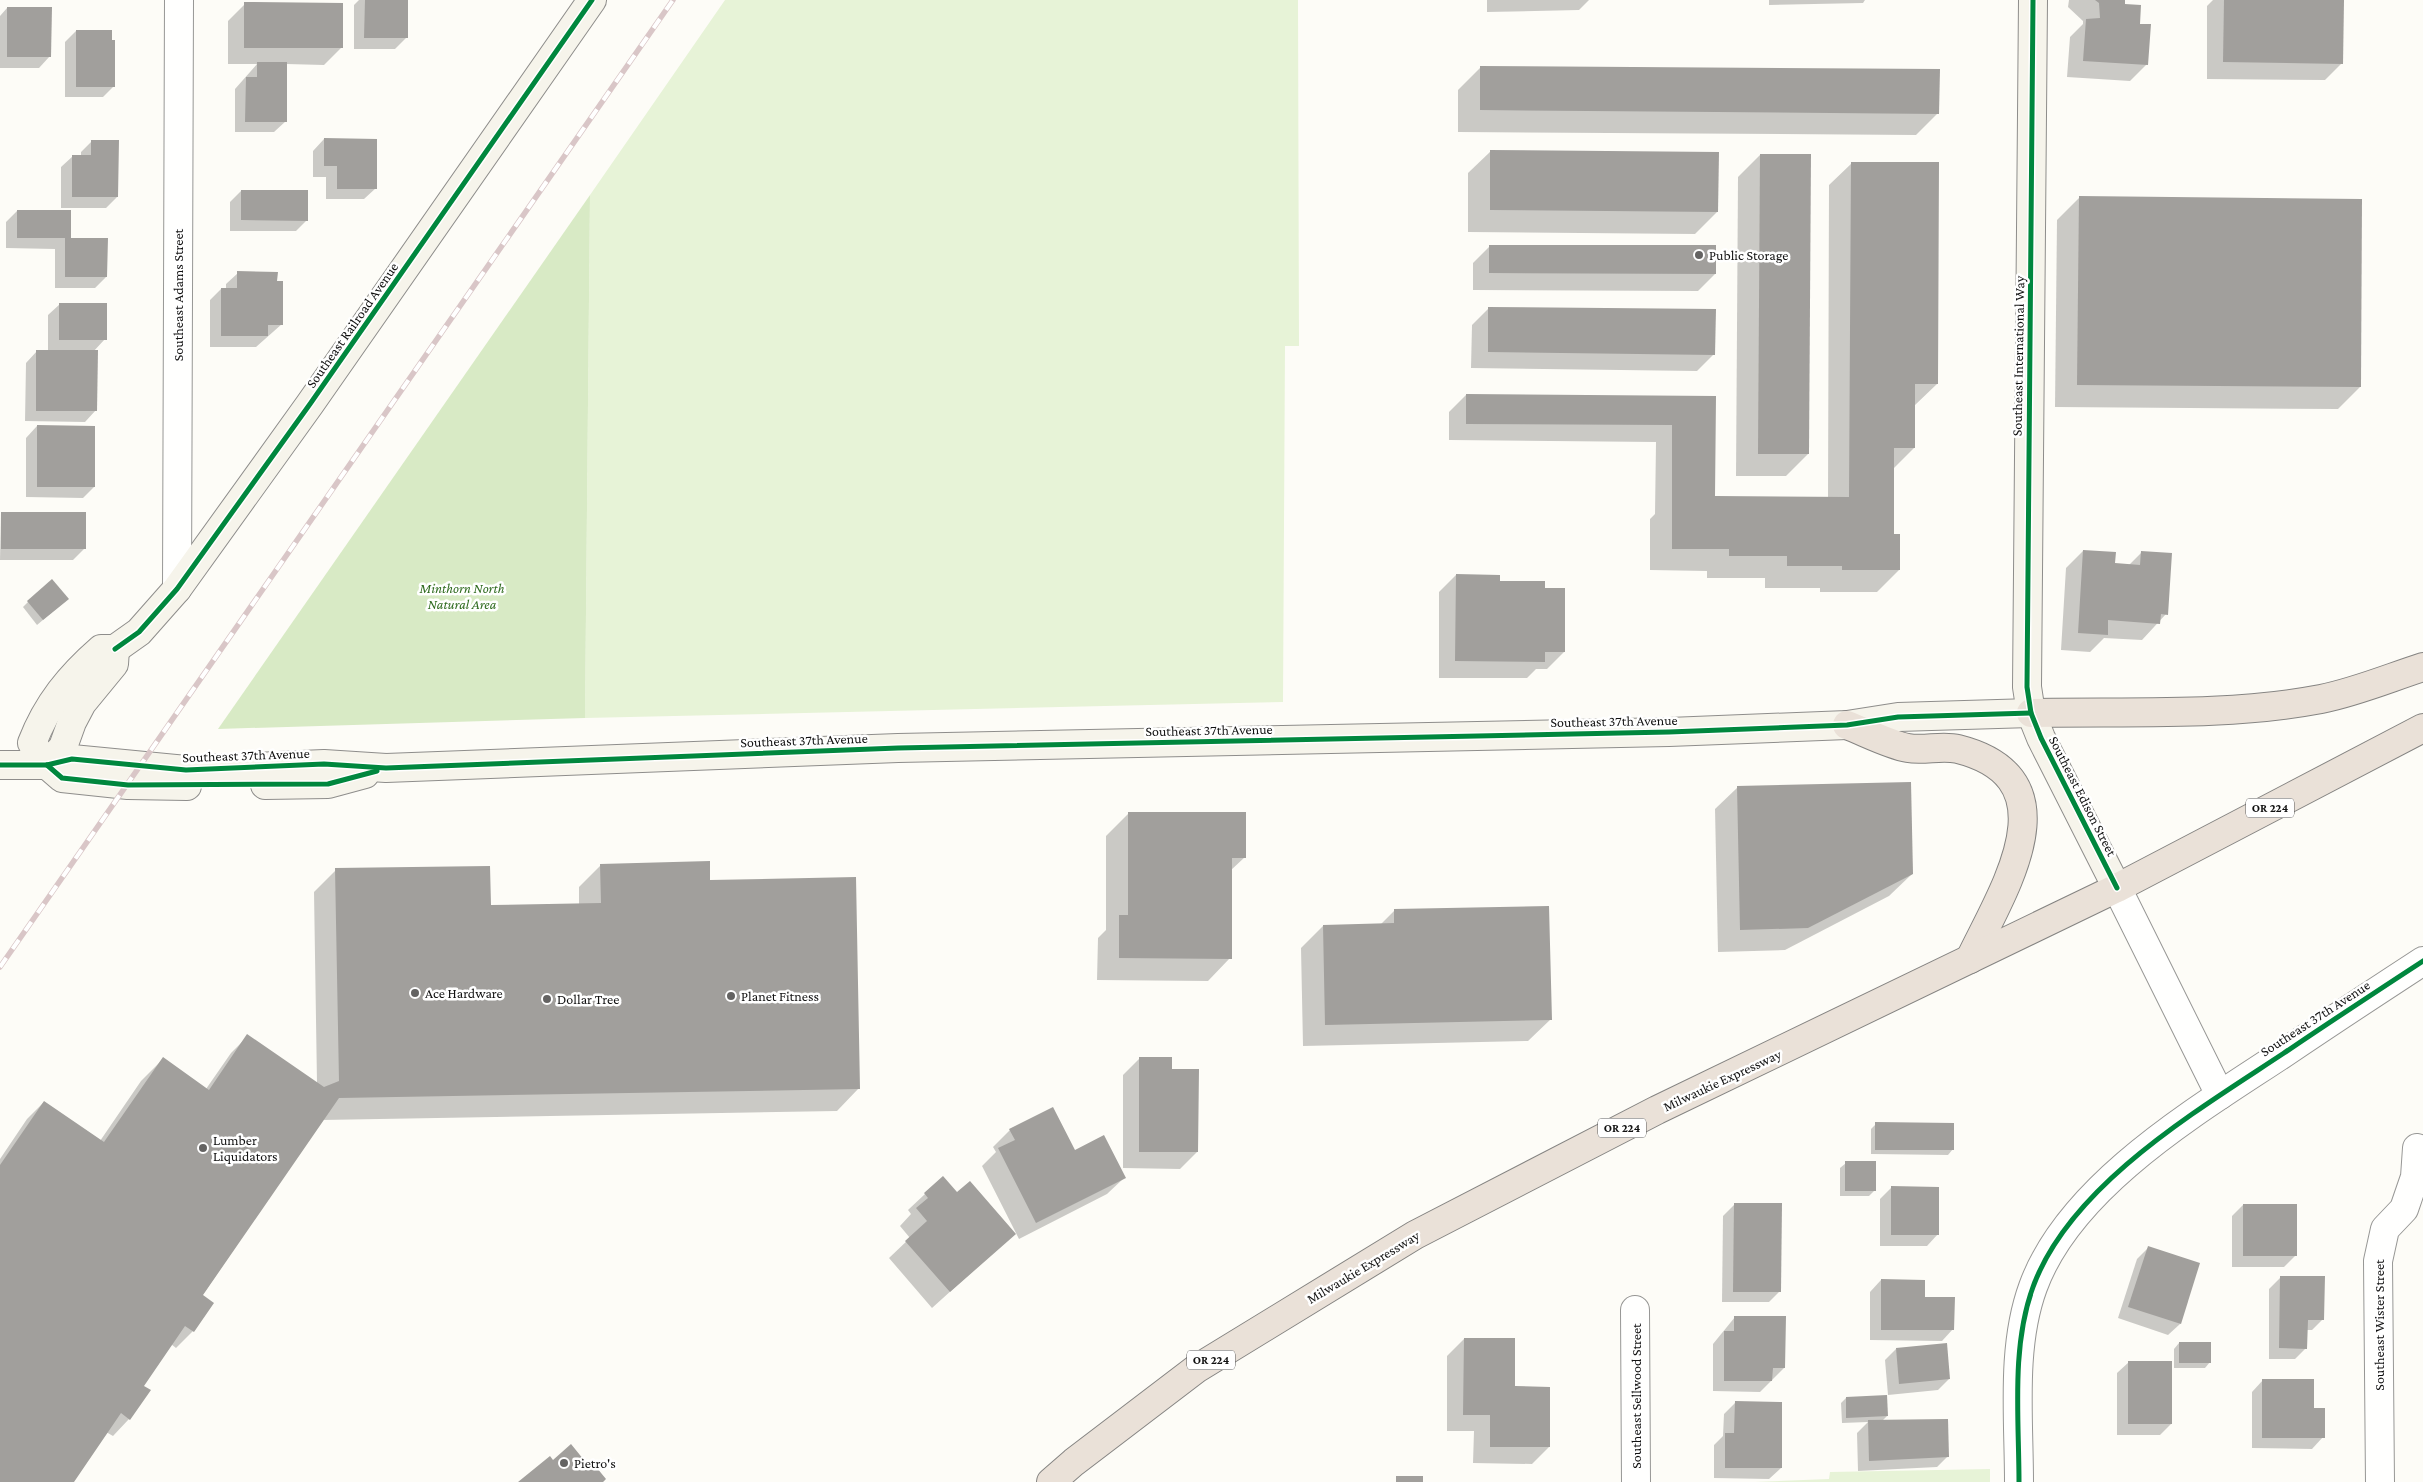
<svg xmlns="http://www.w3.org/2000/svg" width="2423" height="1482" viewBox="0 0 2423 1482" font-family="'Crimson Pro',serif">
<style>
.green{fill:#e7f3d7}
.forest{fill:#d8eac5}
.shadow{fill:#0003}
.building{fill:#a19f9c}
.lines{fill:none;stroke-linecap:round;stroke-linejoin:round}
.street-casing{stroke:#979795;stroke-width:30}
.secondary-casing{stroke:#8e8d8b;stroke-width:30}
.highway-casing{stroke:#858482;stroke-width:30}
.street{stroke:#fffffe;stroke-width:28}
.secondary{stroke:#f6f4eb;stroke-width:28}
.highway{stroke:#eae1d8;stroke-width:28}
.rail-casing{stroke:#d9c6c7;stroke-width:5.5}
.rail{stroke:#fff;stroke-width:4;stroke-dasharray:11;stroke-linecap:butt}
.cycleway-casing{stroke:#fff;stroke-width:8}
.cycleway{stroke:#00873e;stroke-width:5}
.poi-dot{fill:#646362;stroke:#fff;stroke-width:2}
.labels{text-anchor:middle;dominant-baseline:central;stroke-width:5;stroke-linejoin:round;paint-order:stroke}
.shield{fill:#fff;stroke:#585858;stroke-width:1}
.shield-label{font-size:12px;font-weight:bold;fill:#111}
.poi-label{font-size:14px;fill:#111;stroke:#fff;text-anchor:start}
.street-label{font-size:14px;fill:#111;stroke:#fff}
.park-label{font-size:14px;font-style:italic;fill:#2f6b1f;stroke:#fff}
</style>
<rect width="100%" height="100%" fill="#fdfcf7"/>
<g class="green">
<polygon points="725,0 1298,0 1299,346 1285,346 1283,702 585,718 590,195"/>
<polygon points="1990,1469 1990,1482 1755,1482 1829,1479 1830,1472"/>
</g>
<polygon class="forest" points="590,195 585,718 218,729"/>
<g class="shadow">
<polygon points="359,0 406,0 406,38 395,49 354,49 354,5"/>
<polygon points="1487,0 1589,0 1579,10 1487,12"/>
<polygon points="1769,0 1865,0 1863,3 1769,5"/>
<polygon points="2069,0 2123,0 2123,5 2138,25 2147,64 2130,81 2067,77 2070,37 2083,24 2083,21 2068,7"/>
<polygon points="2213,0 2343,0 2342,63 2325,80 2207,79 2207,6"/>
<polygon points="245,4 341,48 324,65 286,64 286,121 274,132 235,132 235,89 257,64 228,64 228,21"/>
<polygon points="7,8 50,56 39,68 0,68 0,16"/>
<polygon points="76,31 114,86 103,97 65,97 65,42"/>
<polygon points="1481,67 1938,113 1916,135 1458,132 1458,90"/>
<polygon points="324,139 376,188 364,199 326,199 326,177 313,177 313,151"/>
<polygon points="92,141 117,197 106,208 61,208 61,167 73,156 81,156 81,152"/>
<polygon points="1491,151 1717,212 1695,234 1468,232 1468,173"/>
<polygon points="1760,155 1808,454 1786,476 1736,476 1738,177"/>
<polygon points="1852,163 1937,384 1914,406 1914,448 1893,469 1892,535 1899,570 1877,592 1820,592 1820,588 1765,588 1765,578 1707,578 1707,571 1650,570 1650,519 1655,514 1656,442 1449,440 1449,412 1466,395 1715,397 1714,497 1828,498 1829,185"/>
<polygon points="241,191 307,220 296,231 230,231 230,202"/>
<polygon points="2079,198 2360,387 2338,409 2055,407 2057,220"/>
<polygon points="17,211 70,239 106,277 95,288 55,288 55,249 6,248 6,222"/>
<polygon points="1490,246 1715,274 1698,291 1473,290 1473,263"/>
<polygon points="238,273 276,282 282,324 256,347 210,347 210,300 221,289 226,289 226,284"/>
<polygon points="60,304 105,339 93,352 96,410 85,422 25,421 26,363 37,351 48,351 48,315"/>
<polygon points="1489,308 1714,354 1697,371 1471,368 1472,325"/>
<polygon points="37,426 94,487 83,498 26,497 26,438"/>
<polygon points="1,513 84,549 73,560 0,560"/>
<polygon points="2083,551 2114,564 2129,565 2142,552 2166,614 2142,640 2104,638 2090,652 2061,650 2066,568"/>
<polygon points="1456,575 1544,590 1564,652 1547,669 1536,669 1527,678 1439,678 1439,592"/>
<polygon points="28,602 62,604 37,625 23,607"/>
<polygon points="1738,787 1912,874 1889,896 1785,950 1718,952 1715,809"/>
<polygon points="1129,813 1245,857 1230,871 1230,958 1208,981 1097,980 1098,938 1106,930 1106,836"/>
<polygon points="601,865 709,881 859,1088 837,1111 322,1120 202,1296 193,1331 176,1348 171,1344 142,1386 129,1419 113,1436 106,1432 73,1482 0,1482 0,1159 27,1119 44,1102 100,1141 141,1081 163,1059 206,1089 231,1053 248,1036 317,1084 314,892 336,870 490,907 579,905 579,887"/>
<polygon points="1394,911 1551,1019 1528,1041 1303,1046 1301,948 1323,926 1380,925"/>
<polygon points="1140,1058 1171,1070 1197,1152 1180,1169 1123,1168 1123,1075"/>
<polygon points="1876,1124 1953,1149 1948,1155 1871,1154 1871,1129"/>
<polygon points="1010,1130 1074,1152 1124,1178 1107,1194 1019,1239 982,1166 996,1152 993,1147"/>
<polygon points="1846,1163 1875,1190 1869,1196 1840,1196 1840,1168"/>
<polygon points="1892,1187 1938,1234 1927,1246 1880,1246 1880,1199"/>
<polygon points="925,1194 957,1194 1014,1234 932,1308 889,1258 910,1238 900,1226 911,1214 908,1210"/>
<polygon points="1734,1205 1780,1291 1769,1302 1722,1302 1723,1216"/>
<polygon points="2243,1205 2295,1256 2284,1267 2232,1267 2232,1216"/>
<polygon points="2148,1248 2180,1324 2168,1335 2118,1318 2137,1259"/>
<polygon points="2281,1277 2323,1319 2312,1330 2306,1330 2306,1348 2295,1359 2269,1359 2269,1289"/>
<polygon points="1881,1280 1924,1299 1953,1329 1942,1341 1870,1340 1870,1292"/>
<polygon points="1735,1317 1784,1368 1760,1392 1713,1391 1713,1344"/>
<polygon points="1464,1339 1549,1447 1532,1464 1473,1463 1474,1431 1447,1431 1447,1356"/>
<polygon points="2179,1343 2210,1362 2205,1368 2174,1368 2174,1349"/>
<polygon points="1896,1349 1949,1379 1938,1390 1888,1395 1885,1360"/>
<polygon points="2129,1362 2171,1424 2160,1435 2117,1435 2117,1373"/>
<polygon points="2263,1380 2313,1409 2323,1437 2312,1449 2252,1448 2252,1392"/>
<polygon points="1846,1398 1887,1416 1882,1421 1948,1456 1937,1467 1858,1471 1857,1433 1868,1422 1842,1423 1841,1403"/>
<polygon points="1735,1403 1781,1468 1769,1479 1714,1478 1714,1445 1723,1436 1724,1414"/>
</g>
<g class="building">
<polygon points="365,0 408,0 408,38 364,38"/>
<polygon points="2095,0 2125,0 2125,4 2141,5 2140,24 2151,24 2148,65 2083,61 2086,19 2100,18 2099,3"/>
<polygon points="2224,0 2344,0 2343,64 2223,62"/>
<polygon points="244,2 343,3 343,48 244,48"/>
<polygon points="7,7 52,7 51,57 7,57"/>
<polygon points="76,30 112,30 112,40 115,40 115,87 76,87"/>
<polygon points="257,62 287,62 287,122 245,122 246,77 257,77"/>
<polygon points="1480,66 1940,69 1939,114 1480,110"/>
<polygon points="324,138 377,139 377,189 337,189 337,166 324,166"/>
<polygon points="91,140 119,140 118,197 72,197 72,155 91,155"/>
<polygon points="1490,150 1719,152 1718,212 1490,210"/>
<polygon points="1760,154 1811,154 1809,454 1758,454"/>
<polygon points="1851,162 1939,162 1938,384 1915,384 1915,448 1894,448 1894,534 1900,534 1900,570 1842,570 1842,566 1787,566 1787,556 1729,556 1729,549 1672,549 1672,425 1466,424 1466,394 1716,396 1715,496 1849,497"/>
<polygon points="241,190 308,190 308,221 241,220"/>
<polygon points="2079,196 2362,199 2361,387 2077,385"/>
<polygon points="17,210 71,210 71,238 108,238 107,277 65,277 65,238 17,238"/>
<polygon points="1489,245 1716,245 1716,274 1489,273"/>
<polygon points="237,271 278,272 277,281 283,281 283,325 268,325 268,336 221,336 221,288 237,288"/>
<rect x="59" y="303" width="48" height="37"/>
<polygon points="1488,307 1716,309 1715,355 1488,352"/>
<polygon points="36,350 98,350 97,411 36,411"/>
<polygon points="37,425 95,426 95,487 37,487"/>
<rect x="1" y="512" width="85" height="37"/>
<polygon points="2083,550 2116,552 2115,563 2140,565 2141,551 2172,553 2168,615 2161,614 2160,624 2108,620 2108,635 2078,633"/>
<polygon points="1456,574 1500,575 1500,581 1545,581 1545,588 1565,588 1565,652 1545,652 1545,662 1455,661"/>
<polygon points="52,579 69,599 43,620 27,601"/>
<polygon points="1911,782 1913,874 1808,928 1740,930 1737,786"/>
<polygon points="1128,812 1246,812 1246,858 1232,858 1232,959 1119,958 1119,915 1128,915"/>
<polygon points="710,861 710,880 856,877 860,1089 339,1098 203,1295 214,1303 194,1332 185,1326 144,1386 151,1390 130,1420 121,1413 74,1482 0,1482 0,1165 44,1101 104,1142 163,1057 209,1090 247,1034 324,1087 339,1081 335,868 490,866 491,905 601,903 600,864"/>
<polygon points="1549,906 1552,1020 1325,1025 1323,925 1394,923 1394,909"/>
<polygon points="1139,1057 1172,1057 1172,1069 1199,1069 1198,1152 1139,1152"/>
<polygon points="1053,1107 1075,1150 1104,1135 1126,1178 1036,1223 998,1148 1015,1140 1009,1129"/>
<polygon points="1875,1122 1954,1123 1954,1150 1875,1150"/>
<rect x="1845" y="1161" width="31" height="30"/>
<polygon points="943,1176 957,1192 970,1181 1016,1234 950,1292 905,1241 927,1221 916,1208 928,1198 924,1193"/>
<polygon points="1891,1186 1939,1187 1939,1235 1891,1235"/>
<polygon points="1734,1203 1782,1203 1781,1292 1733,1292"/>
<rect x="2243" y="1204" width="54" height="52"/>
<polygon points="2148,1246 2200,1263 2181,1324 2128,1307"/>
<polygon points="2280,1276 2325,1276 2324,1320 2308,1320 2307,1349 2279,1348"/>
<polygon points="1881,1279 1925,1280 1925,1297 1955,1297 1954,1330 1881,1330"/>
<polygon points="1734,1316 1786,1316 1785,1368 1773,1368 1772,1381 1724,1381 1724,1331 1734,1331"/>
<polygon points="1464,1338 1515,1338 1515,1386 1550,1387 1550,1447 1490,1447 1490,1415 1463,1415"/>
<rect x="2179" y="1342" width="32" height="21"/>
<polygon points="1947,1343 1950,1379 1899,1384 1896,1348"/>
<rect x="2128" y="1361" width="44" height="63"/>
<polygon points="2262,1379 2314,1379 2314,1408 2325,1408 2325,1438 2262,1438"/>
<polygon points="1887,1395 1888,1416 1846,1418 1846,1397"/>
<polygon points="1735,1401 1782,1402 1782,1468 1725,1468 1725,1433 1734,1433"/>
<polygon points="1948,1419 1949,1457 1869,1461 1868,1420"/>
<polygon points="571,1444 588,1465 592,1462 606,1479 603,1482 518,1482 550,1456 553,1460"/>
<rect x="1396" y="1476" width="27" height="6"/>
</g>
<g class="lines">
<g class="street-casing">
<g id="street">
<polyline points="177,589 179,0"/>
<polyline points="2117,888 2220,1095"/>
<polyline points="1635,1310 1636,1482"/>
<path d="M2019,1482C2019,1418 2011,1347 2033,1287C2070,1185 2198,1110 2284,1053C2330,1022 2377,991 2423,961"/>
<polyline points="2380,1482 2378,1261 2385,1229 2404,1209 2415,1177 2417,1148"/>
</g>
</g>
<g class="secondary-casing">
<g id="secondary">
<polyline points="2033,0 2027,687 2031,713 2041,738 2117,888"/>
<polyline points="0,765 47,765 72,759 186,770 324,764 386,768 898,748 1669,732 1847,725 1898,717 2031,713"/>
<polyline points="47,765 63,747 72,722 82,703 114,664 115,649"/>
<polyline points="265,785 328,784 365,774"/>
<path d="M187,786L128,785L62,778L47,765L32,743C47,704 70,676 101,649H115L139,632L177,589L310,404L592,0"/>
</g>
</g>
<g class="highway-casing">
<g id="highway">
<path d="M2031,713C2127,711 2226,717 2321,699C2356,692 2389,678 2423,667"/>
<path d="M1847,725C1865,732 1890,745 1908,748C1924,751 1942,745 1958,749C2076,779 2003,890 1970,959"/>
<polyline points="1051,1482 1074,1462 1196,1369 1415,1235 1657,1110 2117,888 2423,728"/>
</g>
</g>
<use href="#street" class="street"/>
<use href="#secondary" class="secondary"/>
<use href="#highway" class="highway"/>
<g class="rail-casing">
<polyline id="rail" points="0,967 673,0"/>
</g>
<use href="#rail" class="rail"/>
<g class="cycleway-casing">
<g id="cycleway">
<polyline points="2033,0 2027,687 2031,713 2041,738 2117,888"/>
<polyline points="115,649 139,632 177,589 310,404 592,0"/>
<polyline points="0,765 47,765 72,759 186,770 324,764 386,768 898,748 1669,732 1847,725 1898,717 2031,713"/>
<polyline points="47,765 62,778 128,785 328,784 377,771"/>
<path d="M2019,1482C2019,1418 2011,1347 2033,1287C2070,1185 2198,1110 2284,1053C2330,1022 2377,991 2423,961"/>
</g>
</g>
<use href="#cycleway" class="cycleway"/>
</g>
<g class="poi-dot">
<circle cx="1699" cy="255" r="5"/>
<circle cx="415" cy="993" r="5"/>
<circle cx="731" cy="996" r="5"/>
<circle cx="547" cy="999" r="5"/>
<circle cx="203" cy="1148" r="5"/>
<circle cx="564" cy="1463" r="5"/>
</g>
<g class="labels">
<g class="shield">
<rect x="2246" y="798.5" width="48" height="19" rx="4"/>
<rect x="1598" y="1118.5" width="48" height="19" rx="4"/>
<rect x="1187" y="1350.5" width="48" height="19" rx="4"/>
</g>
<g class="shield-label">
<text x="2270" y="808">OR 224</text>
<text x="1622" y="1128">OR 224</text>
<text x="1211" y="1360">OR 224</text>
</g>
<g class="poi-label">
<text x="1709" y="255">Public Storage</text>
<text x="425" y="993">Ace Hardware</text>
<text x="741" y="996">Planet Fitness</text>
<text x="557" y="999">Dollar Tree</text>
<text x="213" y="1140">Lumber<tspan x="213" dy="16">Liquidators</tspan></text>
<text x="574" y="1463">Pietro's</text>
</g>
<g class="street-label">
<text transform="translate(178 295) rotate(-90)">Southeast Adams Street</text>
<text transform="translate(352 325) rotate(-55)">Southeast Railroad Avenue</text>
<text transform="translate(2018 356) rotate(-89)">Southeast International Way</text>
<text transform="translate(1614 721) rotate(-1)">Southeast 37th Avenue</text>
<text transform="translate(1209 730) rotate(-1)">Southeast 37th Avenue</text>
<text transform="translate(804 740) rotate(-2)">Southeast 37th Avenue</text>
<text transform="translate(246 755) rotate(-2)">Southeast 37th Avenue</text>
<text transform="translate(2083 796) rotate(63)">Southeast Edison Street</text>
<text transform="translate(2315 1018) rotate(-33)">Southeast 37th Avenue</text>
<text transform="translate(1722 1080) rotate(-25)">Milwaukie Expressway</text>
<text transform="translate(1363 1267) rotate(-31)">Milwaukie Expressway</text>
<text transform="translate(2379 1325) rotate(-90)">Southeast Wister Street</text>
<text transform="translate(1636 1396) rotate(-90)">Southeast Sellwood Street</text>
</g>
<g class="park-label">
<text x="462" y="588">Minthorn North<tspan x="462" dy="16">Natural Area</tspan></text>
</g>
</g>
</svg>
